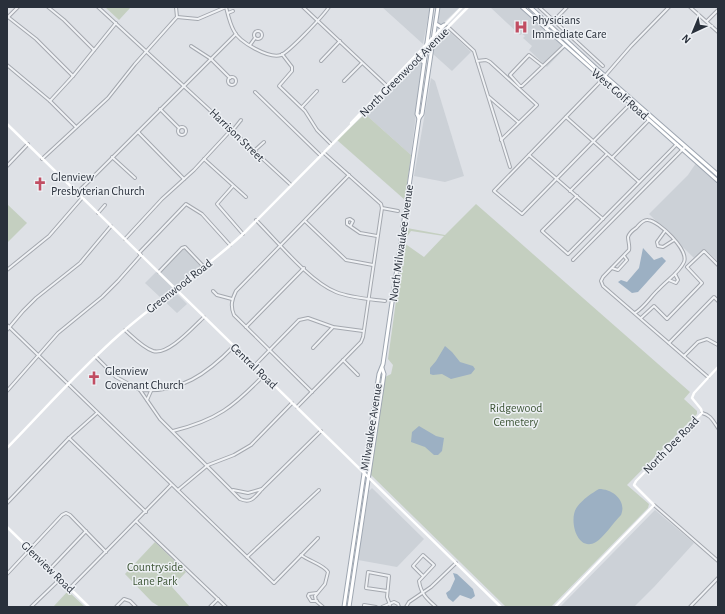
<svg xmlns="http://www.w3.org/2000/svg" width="725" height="614" viewBox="0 0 725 614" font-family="'Alegreya Sans',sans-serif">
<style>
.built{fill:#ccd1d7}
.green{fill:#c4cfc0}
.water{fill:#9cb0c3}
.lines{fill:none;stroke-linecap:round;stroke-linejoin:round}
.street-casing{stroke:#a4a8af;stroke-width:4}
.primary-casing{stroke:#9ea6b1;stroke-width:5}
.street{stroke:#f0f2f5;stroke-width:2}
.secondary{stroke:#fff;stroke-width:2.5}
.primary{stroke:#fff;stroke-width:3}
.labels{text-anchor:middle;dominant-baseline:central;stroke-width:3;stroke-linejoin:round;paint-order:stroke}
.poi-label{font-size:12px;fill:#29303b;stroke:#edf0f4;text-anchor:start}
.street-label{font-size:12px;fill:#29303b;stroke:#edf0f4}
.park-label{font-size:12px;fill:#3e5637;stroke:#edf0f4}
</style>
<rect width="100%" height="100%" fill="#dee1e6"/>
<g class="built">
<polygon points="382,7 430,7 423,44 402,25"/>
<polygon points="440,7 460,7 441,25 438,23"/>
<polygon points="490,7 519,7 565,48 547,67 529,50 532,46 523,38 525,36 522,34 520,35"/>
<polygon points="448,30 471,52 452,71 433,54 436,42"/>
<polygon points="419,61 422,63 422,65 411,155 365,114"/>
<polygon points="431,78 435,81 464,176 445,182 414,176"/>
<polygon points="696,163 718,183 718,261 705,249 694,258 649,214 688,175"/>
<polygon points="182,246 185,246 205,265 172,289 187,304 177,313 145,283"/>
<polygon points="372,488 424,539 397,567 358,560 369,491"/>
<polygon points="655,510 694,543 654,587 634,607 560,607"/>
</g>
<g class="green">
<polygon points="105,7 131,7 119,20"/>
<polygon points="365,114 411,155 405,200 337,140"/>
<polygon points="7,204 27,223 7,243"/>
<polygon points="476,204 690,392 684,399 697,411 697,414 627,485 649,504 648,508 551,607 506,607 370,474 385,377 391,374 393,365 388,359 404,243 424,257 444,236 411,231 406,238 407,228 445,235"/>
<polygon points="155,542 186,572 172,587 190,607 160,607 152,602 125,574"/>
<polygon points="68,591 85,607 53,607"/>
</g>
<g class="water">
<polygon points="643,248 654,260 662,257 666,261 638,292 632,293 618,282 621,280 627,282 639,268"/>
<polygon points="445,346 452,352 460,362 473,366 475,369 471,374 451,379 442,374 433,375 430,374 430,368 436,361"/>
<polygon points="419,426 436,436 444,438 442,451 438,455 434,455 425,447 411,442 412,432"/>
<path d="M599,489C613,489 627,501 621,515C614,522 603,538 596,542C577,553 568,519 577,507C583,499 592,493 599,489Z"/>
<polygon points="453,573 457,574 473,589 475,596 471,599 460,595 453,602 448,598 446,593 450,590 455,579"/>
</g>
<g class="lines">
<g class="street-casing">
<g id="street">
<polyline points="48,7 64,20 94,50"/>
<polyline points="98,7 290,184"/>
<path d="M226,7C228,15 230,24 234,31C239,42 269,59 281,55C289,52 323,16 329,7"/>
<polyline points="303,7 386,85"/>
<polyline points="539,7 603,66"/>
<polyline points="690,7 718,32"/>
<polyline points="228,13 233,11"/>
<polyline points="8,17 36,39 73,76"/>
<polyline points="177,17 198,19 226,7"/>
<polyline points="7,18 18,7"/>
<polyline points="707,21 718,10"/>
<polyline points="448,27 474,51 510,167"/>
<polyline points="546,29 567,7"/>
<circle cx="258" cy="35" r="4"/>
<polyline points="250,45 255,38"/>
<polyline points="191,46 211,59 230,78"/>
<polyline points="282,54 292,67 292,71 279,86 305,111 317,130 331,144"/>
<polyline points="321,61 340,41"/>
<polyline points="477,61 486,60 490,62 537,105 501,140"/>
<polyline points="7,65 50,101 76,127"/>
<polyline points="543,66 529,55 510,75 520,86 522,86 565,45"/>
<circle cx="232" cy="81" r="4"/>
<polyline points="344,81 362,63"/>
<polyline points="255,92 320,155"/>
<polyline points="489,97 518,122"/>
<polyline points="50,101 73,76 116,23"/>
<polyline points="630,104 522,214 494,191 598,84 631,46 669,7"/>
<polyline points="302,107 317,91"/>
<polyline points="160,109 179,128"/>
<polyline points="566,117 639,182"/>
<circle cx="182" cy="131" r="4"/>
<polyline points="233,130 241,120"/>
<polyline points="138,132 184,179"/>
<polyline points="254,151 264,142"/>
<polyline points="324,153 381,204 382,208 398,211"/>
<polyline points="529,155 603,219"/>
<polyline points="112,157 135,178"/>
<polyline points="612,158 649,120"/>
<polyline points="42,159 108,98 135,64 177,17 176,7"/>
<polyline points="204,159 246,197"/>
<polyline points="7,166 28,144"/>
<polyline points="233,186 217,204 243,234"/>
<polyline points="570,191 607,154"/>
<polyline points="77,193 236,34"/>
<polyline points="577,196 542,231 568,254 677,144"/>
<polyline points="98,213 105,205"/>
<path d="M256,220C277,241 310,282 336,292C351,298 369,299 385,301"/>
<polyline points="305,221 346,260 373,265"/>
<polyline points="351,225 353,221 350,219 347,220 347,224 360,233 377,236"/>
<polyline points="665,231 657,242 658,246 663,247 674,240"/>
<polyline points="125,239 162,199 194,170 232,129"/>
<polyline points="139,253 186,204 202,214 230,245"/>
<polyline points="573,260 685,147"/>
<polyline points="612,268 618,270 627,260 624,256"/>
<polyline points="7,270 49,236 82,198"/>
<polyline points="159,272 182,248 185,247 204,267"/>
<polyline points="669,280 676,283 678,280 675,274"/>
<polyline points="213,291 217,295 232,299"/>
<path d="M635,313C645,307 651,296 659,289C667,280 679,273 684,262C689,250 659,221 648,220C643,219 639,225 636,228C633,230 629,234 628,237C628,241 630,246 629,250L603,277L601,281L603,286L708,377"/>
<polyline points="641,318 654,306 667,319 702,283 687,267 704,251 718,265"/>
<polyline points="7,325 274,583 318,538"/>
<polyline points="246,327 304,268"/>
<polyline points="7,330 23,311 36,298 80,263 111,226"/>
<path d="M125,330C133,337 142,347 153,351C168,356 194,326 204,317"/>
<polyline points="669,343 714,297 718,301"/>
<polyline points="313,348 333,327"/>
<polyline points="684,356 698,342 707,339 718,345"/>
<path d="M96,357L116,377L140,390L160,419L240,499C251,504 255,497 262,489"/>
<polyline points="343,360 358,375"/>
<polyline points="254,366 299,320 308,318 333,327 363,331"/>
<path d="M140,390C180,393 207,374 234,346"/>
<polyline points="7,391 58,333 102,297 118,281 141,255"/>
<path d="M312,392L234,315C230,306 232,299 236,291L349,175"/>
<polyline points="147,400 151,391"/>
<polyline points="297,407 361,342 363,337 382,208"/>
<path d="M702,413C711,415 713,421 718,428"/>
<path d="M173,431C217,420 233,407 264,375"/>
<polyline points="69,438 146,512"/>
<polyline points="178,490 208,465 234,455 251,445 292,403"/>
<polyline points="233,490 248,493 262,489 321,431"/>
<polyline points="7,503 69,438 97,413"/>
<polyline points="654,505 718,561"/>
<polyline points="136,521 226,607"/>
<path d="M301,555C309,561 324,565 328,572L325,584L315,596L316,601L323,607"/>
<polyline points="247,557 319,490"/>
<polyline points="50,569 86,531"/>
<polyline points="7,574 62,515 66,513 70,515 106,552"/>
<path d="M423,576L413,566L423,555L434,565L419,581C421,594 427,599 436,607"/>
<polyline points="70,588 171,485"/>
<polyline points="387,591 366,588 368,572 389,576 387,597 390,605"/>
<polyline points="317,601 311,601 308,596 309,594 317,593"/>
<polyline points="31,607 60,579"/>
<polyline points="116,607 124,599 130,601 136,607"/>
<polyline points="210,607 218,599"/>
<polyline points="364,607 364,605 376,607"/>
<polyline points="382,607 394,602 398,604 399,607"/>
<polyline points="406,607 409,602 431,587 456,563"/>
<polyline points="690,607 718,578"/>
</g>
</g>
<g class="primary-casing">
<g id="primary">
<polyline points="522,7 718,181"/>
<polyline points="530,7 598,70 718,175"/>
<polyline points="436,24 441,27 444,25"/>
<polyline points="415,61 420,60 424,62"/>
<polyline points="419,118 417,114 432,7"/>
<polyline points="344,607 375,400 379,374 383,364 419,118 422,114 438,7"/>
<polyline points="349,607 384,374 382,368"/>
</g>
</g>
<use href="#street" class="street"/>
<g class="secondary">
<polyline points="351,123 462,7"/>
<polyline points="7,124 501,607"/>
<path d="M7,448C44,410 80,369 120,334C160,299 204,270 243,234L468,7"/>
<polyline points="7,527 89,607"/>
<polyline points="555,607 654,505 634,485 636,481 702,413 701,409 692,398 694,393 718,367"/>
</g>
<use href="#primary" class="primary"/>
</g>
<defs>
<g id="hospital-bare" transform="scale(1.08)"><path d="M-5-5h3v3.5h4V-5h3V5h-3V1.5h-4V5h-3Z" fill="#c14d62" stroke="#edf0f4" stroke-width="2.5" paint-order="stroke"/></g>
<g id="church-bare" transform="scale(1.08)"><path d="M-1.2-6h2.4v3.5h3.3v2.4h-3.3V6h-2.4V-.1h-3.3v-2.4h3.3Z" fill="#c14d62" stroke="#edf0f4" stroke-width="2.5" paint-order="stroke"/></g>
</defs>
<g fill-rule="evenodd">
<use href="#hospital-bare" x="521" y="27"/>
<use href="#church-bare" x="40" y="184"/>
<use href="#church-bare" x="94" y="378"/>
</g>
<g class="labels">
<g class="poi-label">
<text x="532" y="20">Physicians<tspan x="532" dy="14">Immediate Care</tspan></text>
<text x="51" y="177">Glenview<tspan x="51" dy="14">Presbyterian Church</tspan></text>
<text x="105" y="371">Glenview<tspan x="105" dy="14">Covenant Church</tspan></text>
</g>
<g class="street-label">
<text transform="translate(404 72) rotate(-45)">North Greenwood Avenue</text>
<text transform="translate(620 94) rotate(41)">West Golf Road</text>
<text transform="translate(237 135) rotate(44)">Harrison Street</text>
<text transform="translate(401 243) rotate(-82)">North Milwaukee Avenue</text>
<text transform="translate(179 286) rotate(-38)">Greenwood Road</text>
<text transform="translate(254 366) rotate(44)">Central Road</text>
<text transform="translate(371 427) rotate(-81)">Milwaukee Avenue</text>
<text transform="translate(671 445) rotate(-46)">North Dee Road</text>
<text transform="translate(48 567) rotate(44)">Glenview Road</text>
</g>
<g class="park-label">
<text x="516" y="408">Ridgewood<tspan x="516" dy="14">Cemetery</tspan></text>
<text x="155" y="567">Countryside<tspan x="155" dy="14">Lane Park</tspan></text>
</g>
</g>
<rect width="725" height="614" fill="none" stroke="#29303b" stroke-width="16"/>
<g transform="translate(693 32) rotate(224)" stroke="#edf0f4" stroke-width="3" paint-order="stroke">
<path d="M0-3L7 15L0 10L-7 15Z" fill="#29303b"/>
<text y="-6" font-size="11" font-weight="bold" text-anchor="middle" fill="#29303b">N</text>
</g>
</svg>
